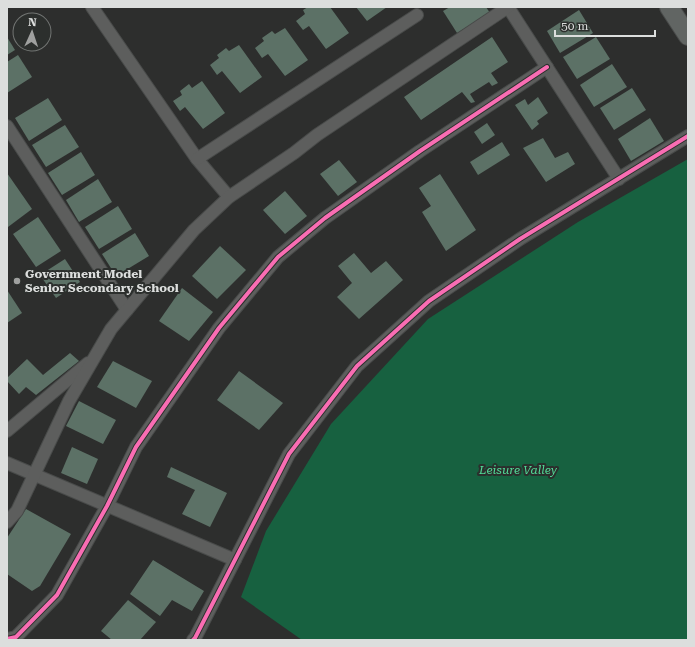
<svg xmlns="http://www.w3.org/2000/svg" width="695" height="647" viewBox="0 0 695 647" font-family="'Roboto Serif',serif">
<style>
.green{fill:#176140}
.building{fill:#5c7166}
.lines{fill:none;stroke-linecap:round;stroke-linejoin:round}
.minor-casing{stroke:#494b4a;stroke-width:14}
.secondary-casing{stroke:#494b4a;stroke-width:20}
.minor{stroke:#5d5e5d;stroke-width:12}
.secondary{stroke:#616563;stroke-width:18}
.cycleway-casing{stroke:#2c2f2d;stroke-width:6}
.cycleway{stroke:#f96db3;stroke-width:4}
.poi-dot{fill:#9fa09f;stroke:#2c2f2d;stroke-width:1.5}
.labels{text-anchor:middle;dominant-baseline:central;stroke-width:4;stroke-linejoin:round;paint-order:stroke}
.poi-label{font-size:12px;font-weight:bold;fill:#dcdedd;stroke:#2c2f2d;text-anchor:start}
.park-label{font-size:12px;font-style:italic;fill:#52dd99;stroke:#2c2f2d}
</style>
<rect width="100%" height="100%" fill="#2d2e2d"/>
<polygon class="green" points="688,159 688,640 302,640 241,597 266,531 331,424 428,319 578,222"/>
<g class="building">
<polygon points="308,7 330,7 349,33 326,49 309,26 303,30 296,21 305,14 303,10"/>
<polygon points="356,7 387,7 367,21"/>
<polygon points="450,7 486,7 490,13 457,33 443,11"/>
<polygon points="579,10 593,33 560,53 547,31"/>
<polygon points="285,28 308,60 285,76 268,54 262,58 255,48 264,41 262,38 272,31 275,34"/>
<polygon points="7,37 15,50 7,55"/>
<polygon points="492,37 508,62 491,73 498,83 492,86 489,82 470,94 475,102 471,103 462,92 421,120 404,97"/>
<polygon points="596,37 610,59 577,79 563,57"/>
<polygon points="239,45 262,77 240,93 222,71 217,75 210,65 219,58 217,55 226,48 229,51"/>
<polygon points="18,55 32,77 7,93 7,62"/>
<polygon points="612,64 627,87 594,107 580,85"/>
<polygon points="202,81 225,113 203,129 185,107 180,111 173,101 182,95 180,91 189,84 192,88"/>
<polygon points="632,88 646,110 614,130 600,108"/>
<polygon points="538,97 548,113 537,121 539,124 532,130 515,105 525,99 528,105"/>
<polygon points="48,98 62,120 29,141 15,118"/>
<polygon points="650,118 664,141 631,161 618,139"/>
<polygon points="487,123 495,135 482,144 474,132"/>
<polygon points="65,125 79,147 46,167 32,145"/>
<polygon points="543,138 555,158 568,152 575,164 546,182 523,148"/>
<polygon points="502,142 510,155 478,175 470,162"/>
<polygon points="81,152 95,175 62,195 48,173"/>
<polygon points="339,160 357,182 338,196 320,174"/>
<polygon points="7,173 32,209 8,227 7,225"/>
<polygon points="440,174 476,230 446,251 422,212 431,206 419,188"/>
<polygon points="98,179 112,202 79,222 66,200"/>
<polygon points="285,191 307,216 285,234 263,210"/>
<polygon points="118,206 132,229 99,249 85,227"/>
<polygon points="38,217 61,251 36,267 13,234"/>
<polygon points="135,233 149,256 116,276 102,254"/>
<polygon points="220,246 246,270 217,299 192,276"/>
<polygon points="354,253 371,273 386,261 403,280 359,319 337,297 352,283 338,266"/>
<polygon points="65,259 80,282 56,298 40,275"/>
<polygon points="182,288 213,312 189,341 159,321"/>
<polygon points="7,290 22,313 7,323"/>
<polygon points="70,353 79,361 36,395 26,387 19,394 7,381 7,378 27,359 43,375"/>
<polygon points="113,361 152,381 136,408 97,387"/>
<polygon points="239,371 283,403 259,430 217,400"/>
<polygon points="79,401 116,420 103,444 66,426"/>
<polygon points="72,447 98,459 87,484 61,473"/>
<polygon points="171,467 227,493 210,527 182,514 195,490 167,477"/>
<polygon points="26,509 71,534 40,586 32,591 7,574 7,538"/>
<polygon points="153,560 204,591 192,611 172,600 160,616 130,594"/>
<polygon points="128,600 156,622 140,640 112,640 101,631"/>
</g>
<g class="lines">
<g class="minor-casing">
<g id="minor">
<polyline points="92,7 197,159 229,197"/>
<polyline points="508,7 619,179"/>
<polyline points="7,126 127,310"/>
<polyline points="197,159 417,15"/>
<polyline points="7,431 88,363"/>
<polyline points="7,463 235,560"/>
<polyline points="7,522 17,511 69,401 111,329 194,230 229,197 294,153 317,135 508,7"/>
<polyline points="7,639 16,637 57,595 107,506 136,447 219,328 278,257 325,218 420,151 547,67"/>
<polyline points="193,640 195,638 289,454 357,366 429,301 520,239 688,136"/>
</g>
</g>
<g class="secondary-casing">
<polyline id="secondary" points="669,7 688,36"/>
</g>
<use href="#minor" class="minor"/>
<use href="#secondary" class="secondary"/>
<g class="cycleway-casing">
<g id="cycleway">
<polyline points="7,639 16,637 57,595 107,506 136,447 219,328 278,257 325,218 420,151 547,67"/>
<polyline points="193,640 195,638 289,454 357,366 429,301 520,239 688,136"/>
</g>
</g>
<use href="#cycleway" class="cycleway"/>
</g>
<circle class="poi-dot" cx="17" cy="281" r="4"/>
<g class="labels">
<g class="poi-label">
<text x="25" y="274">Government Model<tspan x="25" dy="14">Senior Secondary School</tspan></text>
</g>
<g class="park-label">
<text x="518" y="470">Leisure Valley</text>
</g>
</g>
<rect width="695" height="647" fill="none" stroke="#dcdedd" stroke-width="16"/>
<g transform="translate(32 32) rotate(3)"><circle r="19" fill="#2c2f2d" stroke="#727573"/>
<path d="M0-3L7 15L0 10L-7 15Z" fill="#9fa09f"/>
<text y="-6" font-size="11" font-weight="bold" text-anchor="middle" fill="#dcdedd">N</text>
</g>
<path d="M555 30v6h100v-6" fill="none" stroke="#dcdedd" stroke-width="2"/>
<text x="561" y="30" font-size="12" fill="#dcdedd" stroke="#2c2f2d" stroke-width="3" paint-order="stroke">50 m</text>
</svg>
